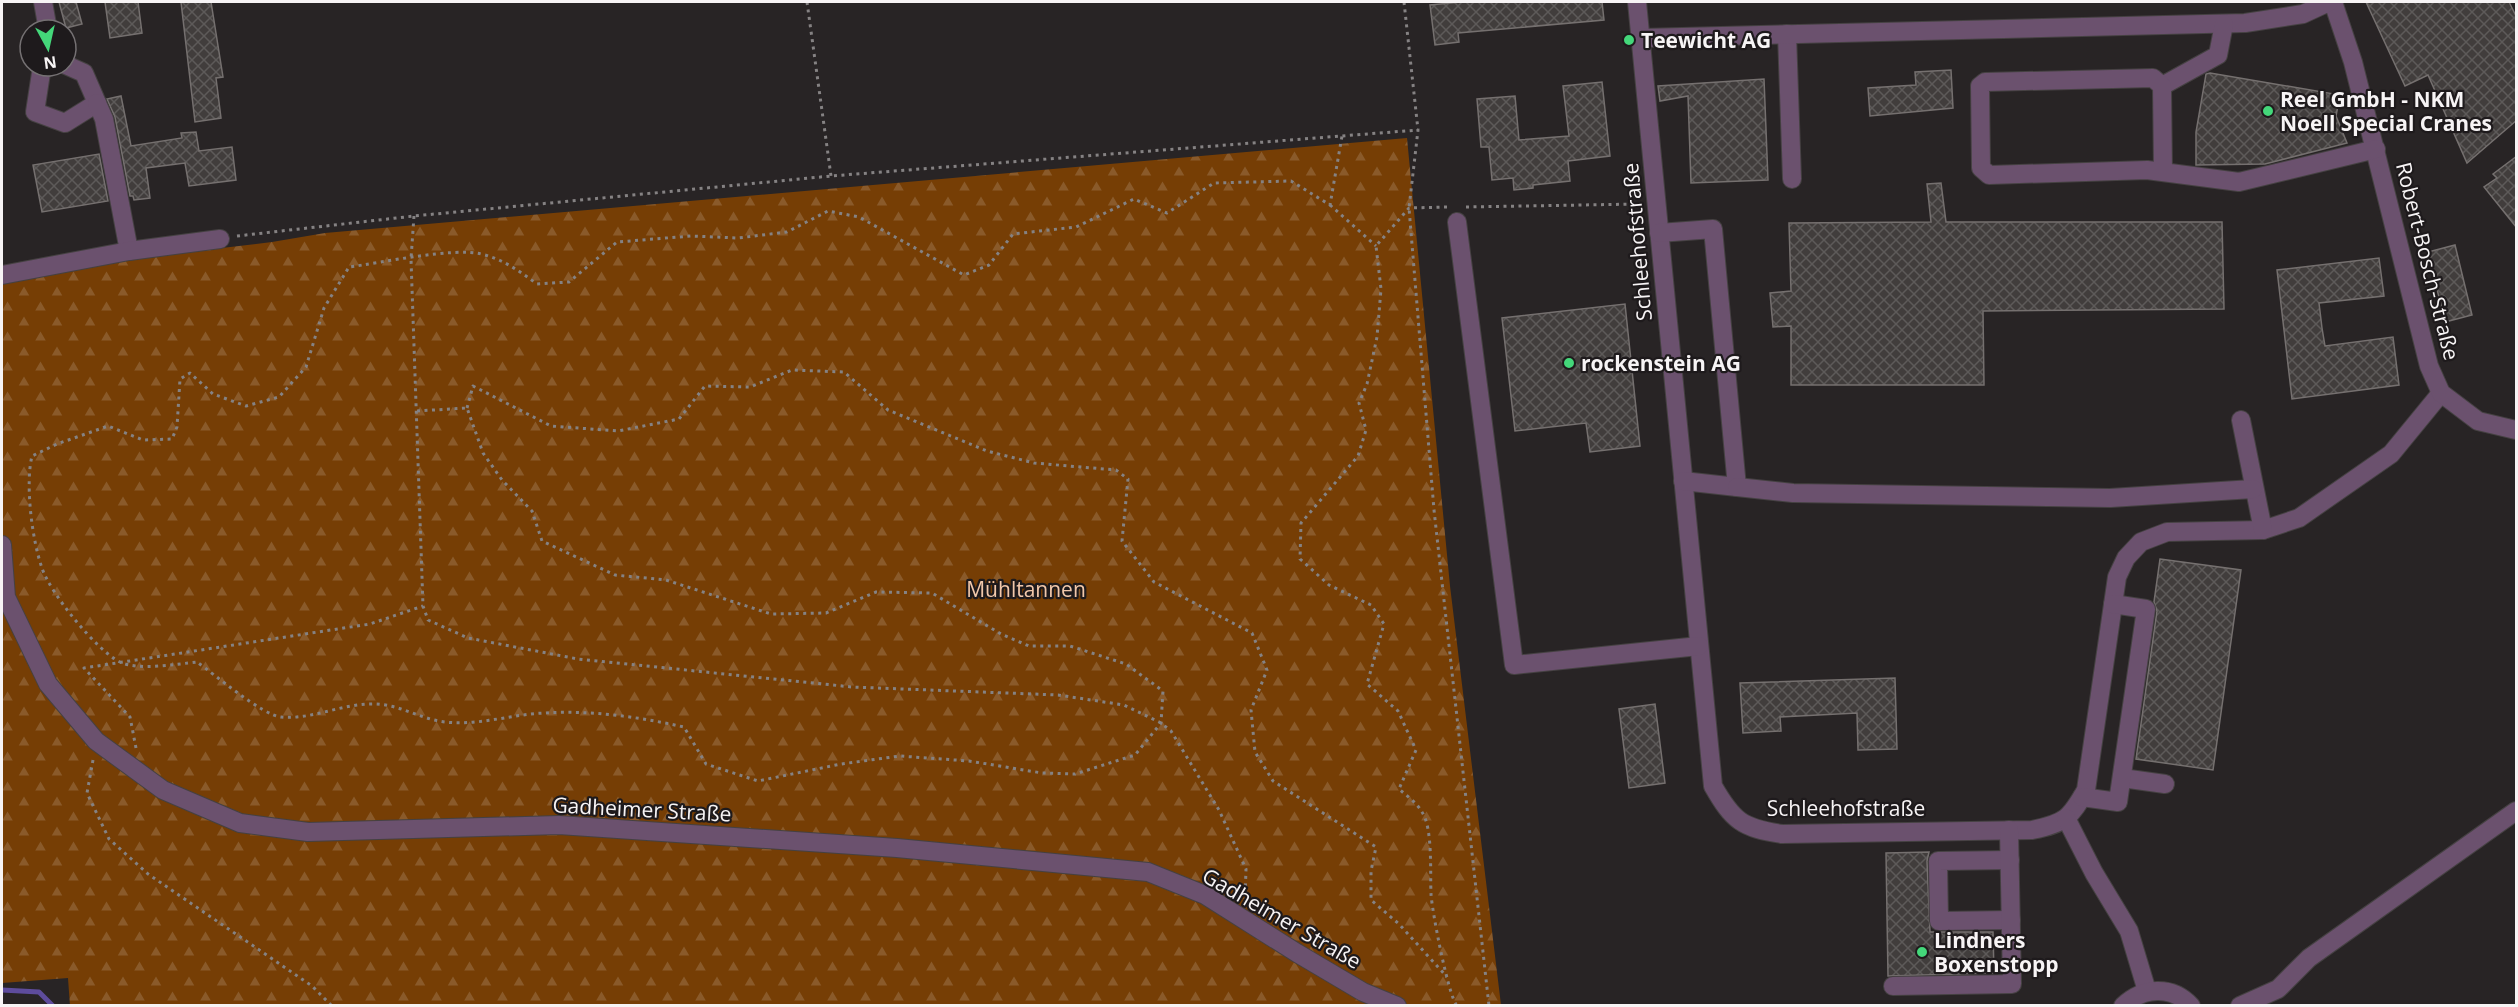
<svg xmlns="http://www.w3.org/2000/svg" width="2518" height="1007" viewBox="0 0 2518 1007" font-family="'Open Sans',sans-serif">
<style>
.forest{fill:url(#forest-firs)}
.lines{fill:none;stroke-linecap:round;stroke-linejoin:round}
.stream{stroke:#5e4c9c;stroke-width:5}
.building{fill:url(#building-cross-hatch);stroke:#75706f;stroke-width:1.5}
.minor-casing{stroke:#454142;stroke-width:20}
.path{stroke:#858283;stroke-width:3;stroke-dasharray:3 4.5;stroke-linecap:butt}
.minor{stroke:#6b516e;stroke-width:18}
.poi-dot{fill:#44d77a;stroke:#1e1a1c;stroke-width:2}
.labels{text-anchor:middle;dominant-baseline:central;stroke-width:4.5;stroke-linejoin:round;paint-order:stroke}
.poi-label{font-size:21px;font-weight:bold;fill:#f7f4f5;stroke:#1e1a1c;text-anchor:start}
.street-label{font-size:21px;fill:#f7f4f5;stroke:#1e1a1c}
.park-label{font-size:21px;fill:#f2c8aa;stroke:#1e1a1c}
</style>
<defs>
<pattern id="forest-firs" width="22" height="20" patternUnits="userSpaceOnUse" patternTransform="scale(1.5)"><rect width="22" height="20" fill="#763e05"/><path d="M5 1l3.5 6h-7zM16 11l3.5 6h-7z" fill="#8a5a2a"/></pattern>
<pattern id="building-cross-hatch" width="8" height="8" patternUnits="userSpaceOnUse" patternTransform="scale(1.5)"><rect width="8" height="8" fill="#413d3c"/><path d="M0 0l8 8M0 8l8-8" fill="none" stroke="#5d5a59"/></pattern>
</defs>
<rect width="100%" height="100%" fill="#282425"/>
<polygon class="forest" points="1407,138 1450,586 1501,1005 70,1006 68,978 2,983 2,274 272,242 325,233"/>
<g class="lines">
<polyline class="stream" points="2,990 39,992 53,1006"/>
</g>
<g class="building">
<polygon points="59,2 76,2 82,24 66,28"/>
<polygon points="105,2 138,2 142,33 110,38"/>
<polygon points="181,2 211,2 223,77 216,78 221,118 195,122"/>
<polygon points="1461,2 1602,2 1604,20 1458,33 1459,42 1435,45 1430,5"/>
<polygon points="2366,2 2509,2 2517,18 2517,120 2467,163 2428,75 2405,86"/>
<polygon points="1951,70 1953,108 1870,116 1868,88 1916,85 1915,72"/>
<polygon points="2210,73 2340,95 2336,116 2347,143 2265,164 2196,165 2196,132 2206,74"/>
<polygon points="1764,79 1768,180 1691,183 1688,96 1660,101 1658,86"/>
<polygon points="1602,82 1610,156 1568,161 1570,181 1533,185 1533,188 1514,190 1513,178 1492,180 1489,147 1481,147 1477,99 1515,96 1519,140 1569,136 1563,86"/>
<polygon points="121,96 131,146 182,138 181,133 196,132 199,151 232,147 236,180 189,186 185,163 146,168 150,198 134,200 133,196 130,196 115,117 107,99"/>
<polygon points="99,154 108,201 42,212 33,165"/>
<polygon points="2517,156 2517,228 2484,187 2497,178 2493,174"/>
<polygon points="1941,183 1946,222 2222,222 2224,309 1983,311 1984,385 1791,385 1791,326 1773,327 1770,293 1791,291 1789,223 1931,222 1927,184"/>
<polygon points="2455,245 2472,315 2445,322 2428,252"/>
<polygon points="2379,258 2384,296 2319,303 2322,328 2325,346 2393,337 2399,385 2292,399 2277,270"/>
<polygon points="1625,304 1640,446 1590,452 1586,423 1515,431 1502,318"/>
<polygon points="2160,559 2241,570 2213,770 2136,759 2157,611 2154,602"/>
<polygon points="1895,678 1897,749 1858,750 1857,713 1780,717 1781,731 1743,733 1740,683"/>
<polygon points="1655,704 1665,783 1629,788 1619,709"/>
<polygon points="1929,852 1927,861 1930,932 1993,932 1994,973 1888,976 1886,853"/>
</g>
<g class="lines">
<g class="minor-casing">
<g id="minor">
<polyline points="43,2 48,30"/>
<path d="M1637,2L1713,786C1733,821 1742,828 1782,834L2032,830C2066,823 2070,818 2086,790L2117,577L2126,558L2141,542L2167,532L2263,530L2299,518L2391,454L2441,393"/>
<polyline points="2333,2 2353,62 2429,366 2441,393 2478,421 2516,430"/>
<polyline points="1787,34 1792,179"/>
<polyline points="1642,38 2245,23 2303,14 2329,2"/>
<polyline points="47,66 41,73 35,112 65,123 97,103 84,73 66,65"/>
<polyline points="2162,86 2218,55 2224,24"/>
<polyline points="97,103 104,119 129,251"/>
<polyline points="2163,172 2162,86 2153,78 1985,82 1980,86 1981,168 1989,175 2147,170 2239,182 2376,149"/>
<polyline points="1457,222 1514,665 1699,646"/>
<polyline points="1659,233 1713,229 1737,487 1683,481"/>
<polyline points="2,275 129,251 220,239"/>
<polyline points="2241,420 2263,530"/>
<polyline points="1737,487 1793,493 2110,498 2253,489"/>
<polyline points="2,545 6,597 48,684 96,741 163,790 240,823 308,832 559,825 897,848 1148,872 1205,895 1297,953 1363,992 1397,1006"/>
<polyline points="2122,778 2165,784"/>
<polyline points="2082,797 2118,802 2146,609 2113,604"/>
<polyline points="2066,818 2094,873 2129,931 2147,991"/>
<polyline points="2010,860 1938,861 1939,921 2011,920"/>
<polyline points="1893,986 2012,984 2009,830"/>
<path d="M2123,1006C2143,987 2172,985 2191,1006"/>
<polyline points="2240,1006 2278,989 2309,958 2516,811"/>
</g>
</g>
<g class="path">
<polyline points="807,2 831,176"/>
<polyline points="1404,2 1418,130 1409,208 1434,510 1489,1006"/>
<polyline points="1330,205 1376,246"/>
<path d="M1447,207L1409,208L1376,246L1381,289L1377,337L1367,384L1359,403L1366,430L1358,456L1301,523L1300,559L1329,585L1371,605L1384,624L1367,684L1398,711L1416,750L1399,789C1407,796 1417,803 1422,812C1433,828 1430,874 1431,894C1432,911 1448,995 1457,1006"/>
<polyline points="1466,207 1639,204"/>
<polyline points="414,216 411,259 423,606 428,620 468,638 578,659 852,687 1058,695 1124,705 1161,723 1171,731 1219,810 1246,869 1245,899"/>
<polyline points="237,236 414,216 831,176 1418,130"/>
<polyline points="467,408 473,386 551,426 618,431 679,419 705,386 750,387 792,370 844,372 888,410 987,451 1034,463 1116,470 1128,479 1122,541 1154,582 1252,633 1267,670 1251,710 1255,752 1273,781 1376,847 1371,871 1371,900 1399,924 1447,977"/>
<path d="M417,411L467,408L483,453L502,480L532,511L542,541L615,575L666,580L771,614L826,613L876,592L932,593L1001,634L1029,646H1070L1126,664L1163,691L1161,723L1135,755L1075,774L1042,773L969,761L900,756L841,764L758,781L706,764L684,727C639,717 591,710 545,713C512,714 479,726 445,722C419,719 398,703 371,704C341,704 311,720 281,717C262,715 214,674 197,662C177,664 138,671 120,662C97,651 50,593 42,568C32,540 25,484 32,456L57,444L108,426L143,440L172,439L177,427L180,379L190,373L213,394L246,406L279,397L306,367L324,308L349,267C380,263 454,247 481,254C503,259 519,271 537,284L569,282L617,242L691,236L738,238L787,232L828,211L859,217L964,275L989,265L1013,234L1076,227L1134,199L1167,213L1214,183L1291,181L1330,205L1342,136"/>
<polyline points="136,748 130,717 84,668 370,624 423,606"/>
<polyline points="93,760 87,793 109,839 148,874 312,986 332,1006"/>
</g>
<use href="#minor" class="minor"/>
</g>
<g class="poi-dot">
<circle cx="1629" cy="40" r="6"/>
<circle cx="2268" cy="111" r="6"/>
<circle cx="1569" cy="363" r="6"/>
<circle cx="1922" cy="952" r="6"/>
</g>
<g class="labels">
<g class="poi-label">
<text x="1641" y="40">Teewicht AG</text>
<text x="2280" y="99">Reel GmbH - NKM<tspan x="2280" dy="24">Noell Special Cranes</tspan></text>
<text x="1581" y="363">rockenstein AG</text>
<text x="1934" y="940">Lindners<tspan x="1934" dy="24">Boxenstopp</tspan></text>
</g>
<g class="street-label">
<text transform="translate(1637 242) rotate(-95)">Schleehofstraße</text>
<text transform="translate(2428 261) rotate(76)">Robert-Bosch-Straße</text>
<text x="1846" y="808">Schleehofstraße</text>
<text transform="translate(642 809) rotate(3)">Gadheimer Straße</text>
<text transform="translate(1282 918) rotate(30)">Gadheimer Straße</text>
</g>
<g class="park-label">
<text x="1026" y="589">Mühltannen</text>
</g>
</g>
<rect width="2518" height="1007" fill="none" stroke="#f7f4f5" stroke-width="6"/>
<g transform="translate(48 48) rotate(172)"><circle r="28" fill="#1e1a1c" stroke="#757173" stroke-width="1.5"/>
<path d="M0-4.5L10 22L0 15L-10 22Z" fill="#44d77a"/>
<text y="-9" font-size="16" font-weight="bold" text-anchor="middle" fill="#f7f4f5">N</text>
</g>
</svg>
